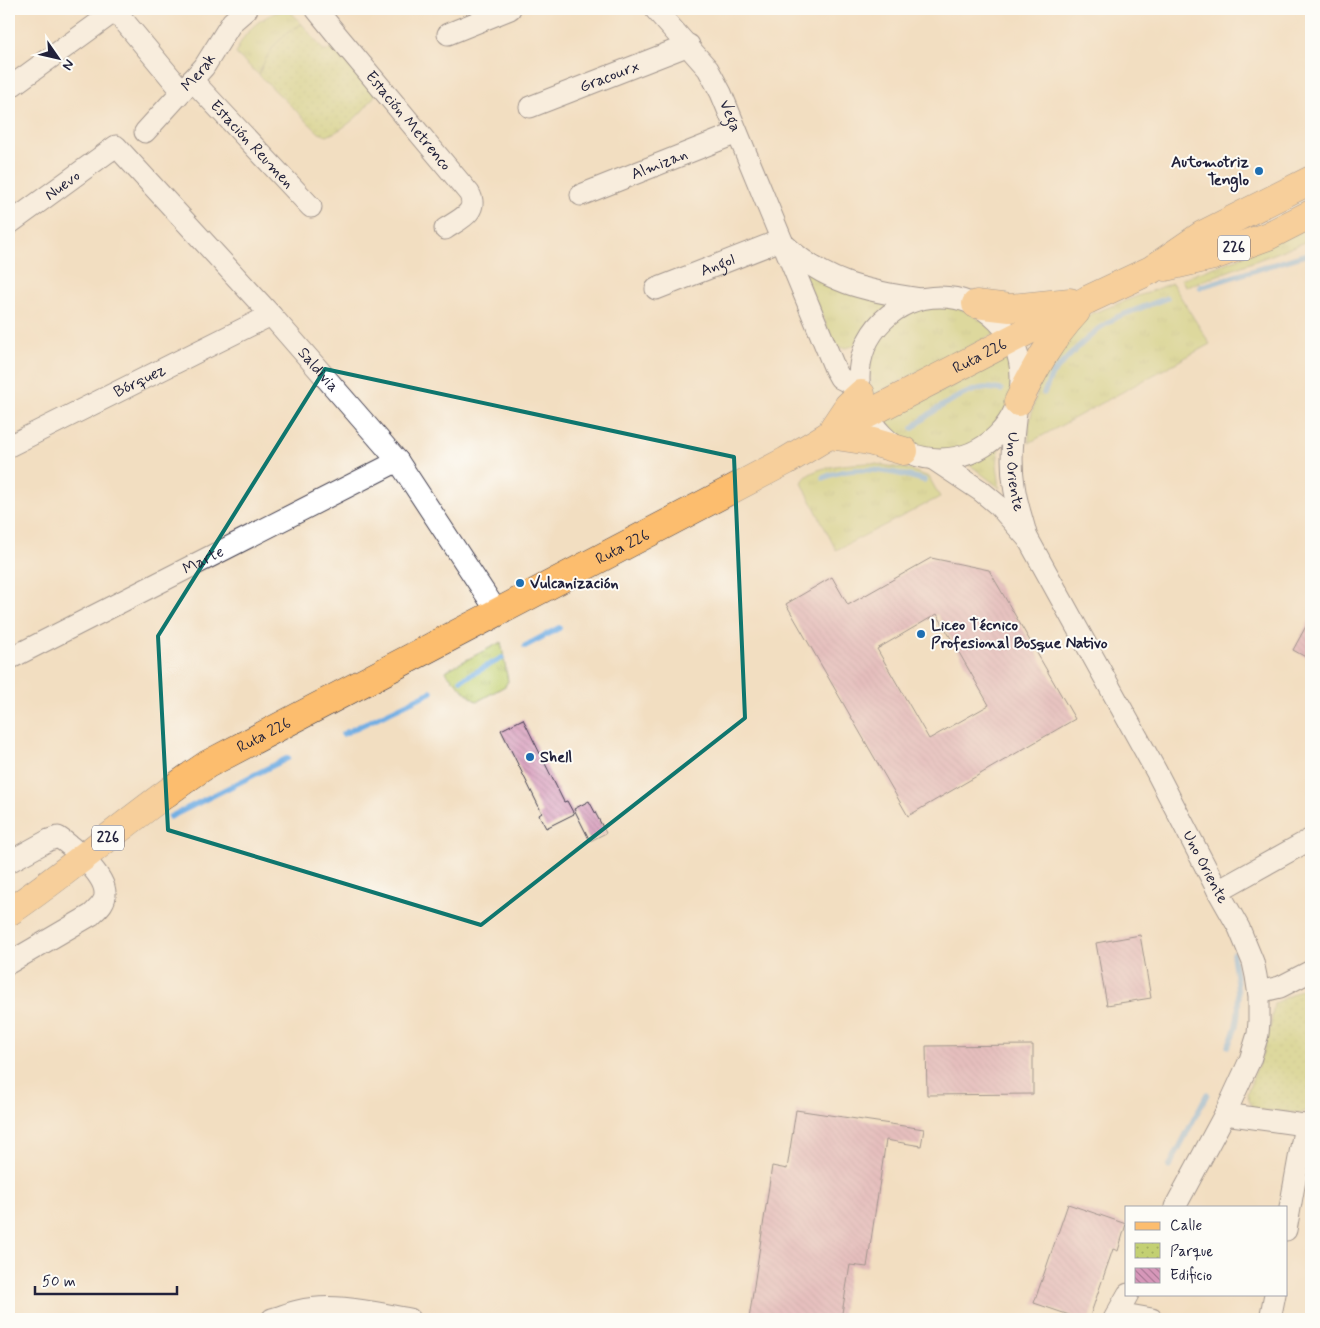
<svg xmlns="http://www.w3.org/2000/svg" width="1320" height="1328" viewBox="0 0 1320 1328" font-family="Mynerve,sans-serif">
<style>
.grass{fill:url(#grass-tufts);stroke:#727956}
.park{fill:url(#park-dots);stroke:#727956}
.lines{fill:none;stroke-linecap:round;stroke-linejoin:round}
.stream{stroke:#72aee3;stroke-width:5.5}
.building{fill:url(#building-back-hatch);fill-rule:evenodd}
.minor-casing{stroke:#413e4f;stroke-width:23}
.primary-casing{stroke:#413e4f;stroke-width:29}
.minor{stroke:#fff;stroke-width:21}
.primary{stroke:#fcbd6e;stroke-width:28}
.marked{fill:none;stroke:#0f766e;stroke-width:4;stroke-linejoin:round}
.poi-dot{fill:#1f6fb2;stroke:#fdfcf7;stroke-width:2}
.labels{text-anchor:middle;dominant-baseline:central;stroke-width:4;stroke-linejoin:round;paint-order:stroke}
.shield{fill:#fdfcf7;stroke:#646373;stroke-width:1}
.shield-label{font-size:15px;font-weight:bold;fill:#22223b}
.street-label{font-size:16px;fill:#22223b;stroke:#fdfcf7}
.poi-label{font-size:16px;font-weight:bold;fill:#22223b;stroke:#fdfcf7;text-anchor:start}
</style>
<defs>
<pattern id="grass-tufts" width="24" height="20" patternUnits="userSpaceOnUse" patternTransform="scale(1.25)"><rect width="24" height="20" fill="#c3d072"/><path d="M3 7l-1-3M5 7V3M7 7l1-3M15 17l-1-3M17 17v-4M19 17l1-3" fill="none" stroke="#a7b264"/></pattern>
<pattern id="park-dots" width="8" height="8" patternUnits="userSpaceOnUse" patternTransform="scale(1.25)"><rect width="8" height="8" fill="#c3d072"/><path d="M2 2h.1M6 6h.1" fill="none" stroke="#a7b264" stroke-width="1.8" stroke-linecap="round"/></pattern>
<pattern id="building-back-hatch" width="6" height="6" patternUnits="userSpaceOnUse" patternTransform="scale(1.25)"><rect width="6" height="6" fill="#d697b9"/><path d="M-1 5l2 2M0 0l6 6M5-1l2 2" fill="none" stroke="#ad7b98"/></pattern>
</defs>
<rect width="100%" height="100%" fill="#fdfcf7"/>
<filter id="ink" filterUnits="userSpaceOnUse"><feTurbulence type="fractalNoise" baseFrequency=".02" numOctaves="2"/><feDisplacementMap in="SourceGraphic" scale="10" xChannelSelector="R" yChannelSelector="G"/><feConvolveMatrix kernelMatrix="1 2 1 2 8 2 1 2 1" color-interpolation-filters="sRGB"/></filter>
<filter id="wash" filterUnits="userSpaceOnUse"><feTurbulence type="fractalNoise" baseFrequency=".0096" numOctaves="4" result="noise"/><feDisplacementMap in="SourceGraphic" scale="20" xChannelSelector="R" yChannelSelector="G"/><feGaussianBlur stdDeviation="1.12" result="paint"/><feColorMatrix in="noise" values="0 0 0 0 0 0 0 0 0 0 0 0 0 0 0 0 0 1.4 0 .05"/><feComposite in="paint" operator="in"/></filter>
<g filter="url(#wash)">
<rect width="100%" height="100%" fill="#f2dec1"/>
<g class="grass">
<path d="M288,9L302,24C280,35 267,51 259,75L236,54C243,30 264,14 288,9Z"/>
<polygon points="1311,225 1311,240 1186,287 1181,279 1237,259"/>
<path d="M800,265L894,302C885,309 876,315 869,323C863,330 859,342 852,346C846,349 842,348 836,347Z"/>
<polygon points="1172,283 1210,344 1029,443 1029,424 1040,381 1082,320 1091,314"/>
<path d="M933,304C964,307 973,313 996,333L873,395C872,389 870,383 870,376C868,349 889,319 914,309C920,307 927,306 933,304Z"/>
<path d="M1008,357C1024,397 998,442 956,450C946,451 934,452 925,449C909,444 897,433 885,421Z"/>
<polygon points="999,447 997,465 1000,488 974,468 963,461 976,459"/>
<path d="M869,463L907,469L929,477L940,497L836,550L802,483C808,465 852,464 869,463Z"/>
<polygon points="501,642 508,681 505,686 478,701 474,700 445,672 445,671"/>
</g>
<g class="park">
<path d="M302,24L324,51H327L337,43L376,94C363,112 349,127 327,136L319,133L259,75C267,51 280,35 302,24Z"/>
<polygon points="1311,984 1311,1108 1301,1113 1259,1110 1251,1106 1247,1093 1263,1053 1270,1029 1274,1004"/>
</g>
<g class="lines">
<g class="stream">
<polyline points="1200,287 1311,253"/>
<polyline points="1044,393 1052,374 1077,348 1098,329 1117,317 1167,298"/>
<path d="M913,428C928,413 964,390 985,388C990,388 996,389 1001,390"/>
<path d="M823,478C854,463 892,471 924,480"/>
<polyline points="525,646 559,628"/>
<polyline points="461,680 502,658"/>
<polyline points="343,734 431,692"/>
<polyline points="170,817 288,758"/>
<path d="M1228,1046C1245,1016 1237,986 1233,954"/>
<polyline points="1169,1167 1207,1094"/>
</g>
</g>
<g id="blocks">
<g class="building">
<path d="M931,558L989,570L1075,719L908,816L786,604L832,577L848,605ZM937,614L989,705L929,739L877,649Z"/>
<polygon points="1311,617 1311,660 1293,650"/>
<polygon points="523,719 564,802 567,801 574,814 546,828 539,815 542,813 501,730"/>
<polygon points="589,801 606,833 590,841 574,809"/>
<polygon points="1140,935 1151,998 1107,1005 1096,943"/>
<polygon points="1033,1045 1033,1094 927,1095 926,1046"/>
<polygon points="796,1110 924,1129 921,1146 886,1140 867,1267 850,1265 841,1319 749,1319 772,1166 787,1169"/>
<polygon points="1068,1204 1126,1224 1118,1251 1113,1249 1089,1319 1081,1319 1034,1303"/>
</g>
</g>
</g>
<g filter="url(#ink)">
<use href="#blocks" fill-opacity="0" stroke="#413e4f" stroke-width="1"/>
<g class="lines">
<g class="minor-casing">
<g id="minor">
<polyline points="114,9 182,91"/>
<path id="s1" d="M316,9L337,35L469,193C480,212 458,220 445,229"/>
<path id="s2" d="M655,9L708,69L721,93L835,369L840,378L860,388"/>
<polyline points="448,34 510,9"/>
<path id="s3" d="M192,80L311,207"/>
<polyline points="9,88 115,11"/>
<path id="s4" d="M530,107L689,45"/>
<path id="s5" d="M145,132L204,67L232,22L247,9"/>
<path id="s6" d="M581,195L737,133"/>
<path id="s7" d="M9,224L116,146L271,315L398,461L498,613"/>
<path d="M784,244C825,283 866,291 920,299"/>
<path id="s8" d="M656,289L781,240"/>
<circle cx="940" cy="378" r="81"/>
<path id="s9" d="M1016,412C1013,436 1010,461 1014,485C1016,502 1022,518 1026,534"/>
<path id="s10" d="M9,446L271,315"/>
<path id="s11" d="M933,459L981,491L999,506L1028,539L1156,771L1218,891L1239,928L1253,962L1256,976L1259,996V1021L1258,1034L1250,1060L1225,1114L1175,1207"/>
<path id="s12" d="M9,659L398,461"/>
<path d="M9,862L49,840L58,837C72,846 105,875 105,893C106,903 97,909 91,915L9,963"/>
<polyline points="1218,891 1311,839"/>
<polyline points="1259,992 1280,987 1311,971"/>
<polyline points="1225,1114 1311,1126"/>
<polyline points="1286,1230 1305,1125"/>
<polyline points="1118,1313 1152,1319"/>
<path d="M272,1319C280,1317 289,1313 298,1311C335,1302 374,1313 410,1319"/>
<polyline points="1114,1319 1128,1294"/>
<polyline points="1270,1319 1275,1294"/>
</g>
</g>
<g class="primary-casing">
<g id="primary">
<polyline points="1165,267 1213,256 1268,236 1311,214"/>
<polyline points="976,304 1010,308 1070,302"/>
<path d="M1018,402C1035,368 1050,340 1076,312"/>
<polyline points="834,427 848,406 861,394"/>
<polyline points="829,435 869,441 904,451"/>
<path id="s13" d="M9,912C77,866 138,810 208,764L786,461L829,435L868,414L1087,300L1151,270L1202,235L1311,180"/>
</g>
</g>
<use href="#minor" class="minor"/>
<use href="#primary" class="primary"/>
</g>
</g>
<path d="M0 0H1320V1328H0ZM325,369L734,457L745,718L481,925L168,830L158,636Z" fill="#f2dec1" fill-opacity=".55" fill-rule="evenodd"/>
<path class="marked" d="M325,369L734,457L745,718L481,925L168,830L158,636Z"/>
<g class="poi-dot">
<circle cx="1259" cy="171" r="5"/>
<circle cx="520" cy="583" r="5"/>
<circle cx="921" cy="634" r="5"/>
<circle cx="530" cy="757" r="5"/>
</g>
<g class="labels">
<g class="shield">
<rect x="1218" y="235.5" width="32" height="25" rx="4"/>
<rect x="92" y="825.5" width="32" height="25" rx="4"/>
</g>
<g class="shield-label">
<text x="1234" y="248">226</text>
<text x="108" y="838">226</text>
</g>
<g class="street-label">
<text stroke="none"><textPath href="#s5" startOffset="80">Merak</textPath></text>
<text stroke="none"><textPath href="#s4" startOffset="85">Gracourx</textPath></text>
<text stroke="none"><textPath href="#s2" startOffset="132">Vega</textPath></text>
<text stroke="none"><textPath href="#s1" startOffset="145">Estación Metrenco</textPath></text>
<text stroke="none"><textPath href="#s3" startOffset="88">Estación Reumen</textPath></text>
<text stroke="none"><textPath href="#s6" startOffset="84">Almizan</textPath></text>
<text stroke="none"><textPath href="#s7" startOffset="66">Nuevo</textPath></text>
<text stroke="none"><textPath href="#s8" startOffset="66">Angol</textPath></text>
<text stroke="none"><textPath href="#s13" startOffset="1121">Ruta 226</textPath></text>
<text stroke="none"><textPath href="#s7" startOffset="434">Saldivia</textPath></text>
<text stroke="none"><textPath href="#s10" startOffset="146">Bórquez</textPath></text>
<text stroke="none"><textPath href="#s9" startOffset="60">Uno Oriente</textPath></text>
<text stroke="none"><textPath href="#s13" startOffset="716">Ruta 226</textPath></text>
<text stroke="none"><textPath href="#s12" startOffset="218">Marte</textPath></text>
<text stroke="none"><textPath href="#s13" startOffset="311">Ruta 226</textPath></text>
<text stroke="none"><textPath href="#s11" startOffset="498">Uno Oriente</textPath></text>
</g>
<g class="poi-label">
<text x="1249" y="162" text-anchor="end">Automotriz<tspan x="1249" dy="18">Tenglo</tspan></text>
<text x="530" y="583">Vulcanización</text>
<text x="931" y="625">Liceo Técnico<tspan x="931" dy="18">Profesional Bosque Nativo</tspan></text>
<text x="540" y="757">Shell</text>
</g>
</g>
<rect width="1320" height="1328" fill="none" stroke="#fdfcf7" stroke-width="30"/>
<rect x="1125" y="1206" width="162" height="90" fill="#fdfcf7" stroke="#a5a5ac"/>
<rect x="1135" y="1222" width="25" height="8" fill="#fcbd6e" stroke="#a5a5ac"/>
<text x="1170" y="1230" font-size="15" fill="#22223b">Calle</text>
<rect x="1135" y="1243" width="25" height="15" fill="url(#park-dots)" stroke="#a5a5ac"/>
<text x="1170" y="1256" font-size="15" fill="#22223b">Parque</text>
<rect x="1135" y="1268" width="25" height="15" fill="url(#building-back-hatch)" stroke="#a5a5ac"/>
<text x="1170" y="1280" font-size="15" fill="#22223b">Edificio</text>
<g transform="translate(58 58) rotate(124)" stroke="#fdfcf7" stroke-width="4" paint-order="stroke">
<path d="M0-4L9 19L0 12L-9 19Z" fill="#22223b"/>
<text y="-8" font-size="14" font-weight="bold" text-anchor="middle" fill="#22223b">N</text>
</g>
<path d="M35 1286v8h142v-8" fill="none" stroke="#22223b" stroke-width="2.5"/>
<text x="42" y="1286" font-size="15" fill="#22223b" stroke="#fdfcf7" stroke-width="4" paint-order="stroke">50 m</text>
</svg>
